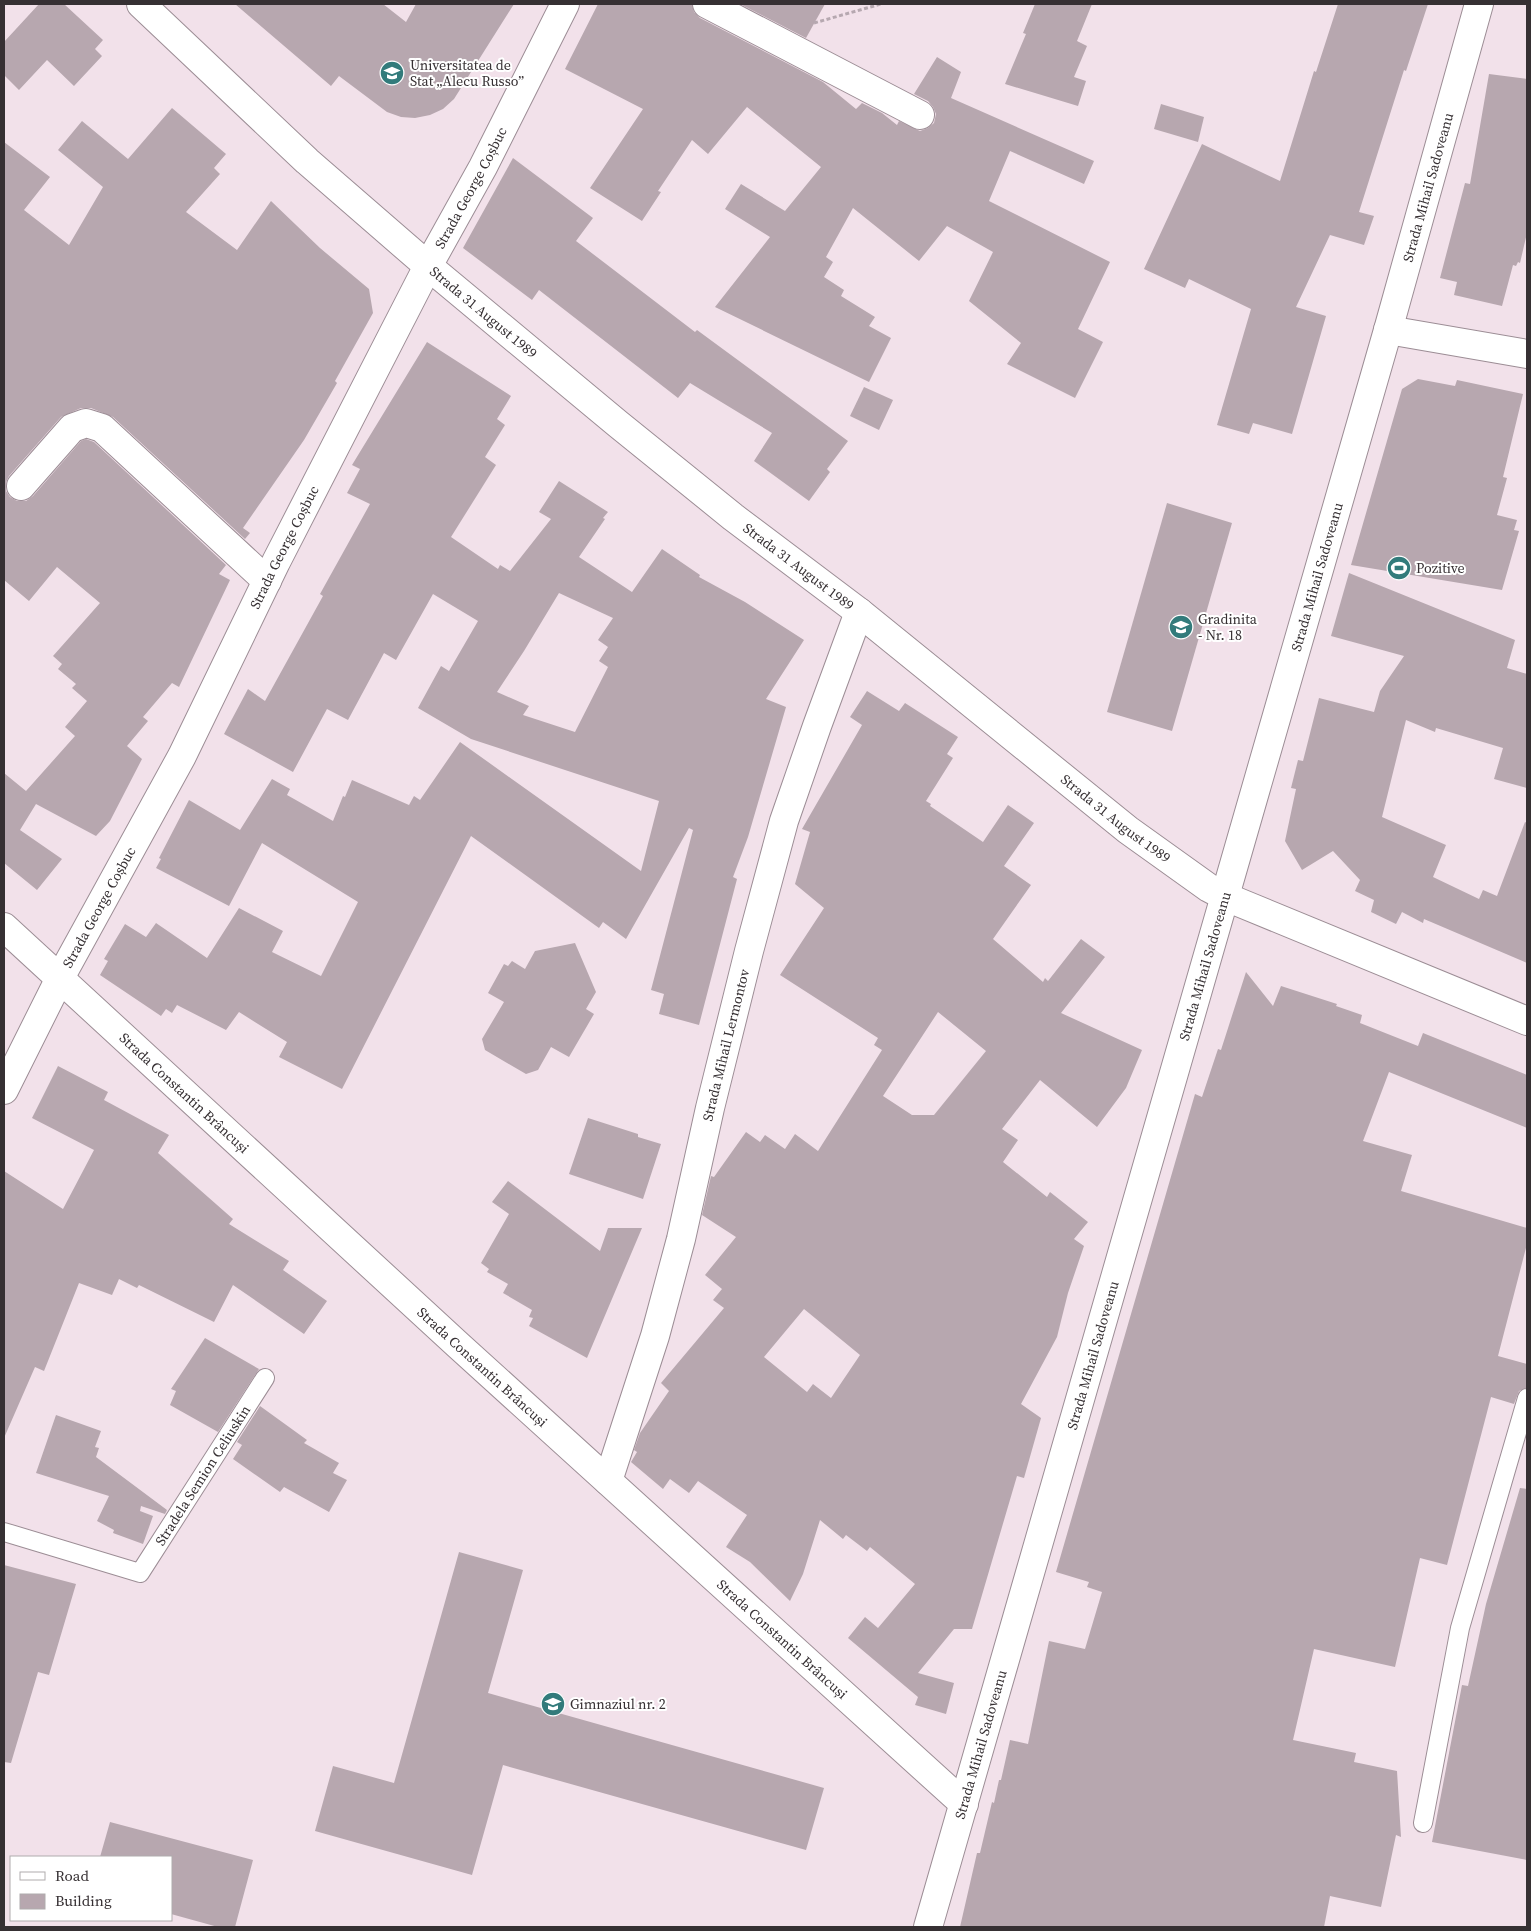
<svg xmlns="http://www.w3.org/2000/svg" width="1531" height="1931" viewBox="0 0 1531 1931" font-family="'Source Serif 4',serif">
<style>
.building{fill:#b7a7af;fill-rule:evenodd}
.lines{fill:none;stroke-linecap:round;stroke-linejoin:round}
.service-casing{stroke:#9c8d95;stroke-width:20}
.minor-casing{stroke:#9c8d95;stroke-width:30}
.secondary-casing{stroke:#9c8d95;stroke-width:30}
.path{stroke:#b6a8b0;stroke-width:3;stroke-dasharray:4 2.5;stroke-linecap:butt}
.service{stroke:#fff;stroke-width:18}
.minor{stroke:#fff;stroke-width:28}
.secondary{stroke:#fff;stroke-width:28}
.labels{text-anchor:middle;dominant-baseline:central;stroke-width:4;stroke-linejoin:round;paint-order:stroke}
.poi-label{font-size:14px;fill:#363033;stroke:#fff;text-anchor:start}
.street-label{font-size:14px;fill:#363033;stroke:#fff}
</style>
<rect width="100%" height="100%" fill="#f2e1ea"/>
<g class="building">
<polygon points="39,4 64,4 103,40 95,49 102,56 74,86 47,60 19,90 4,75 4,42"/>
<polygon points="235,4 383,4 406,22 416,4 514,4 454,99 443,109 430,115 415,118 401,117 387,112 339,76 331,86"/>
<polygon points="598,4 692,4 694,12 700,18 823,82 856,109 862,103 882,113 897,125 899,121 920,131 928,128 934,123 936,114 933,107 928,101 914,94 937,57 961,72 951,98 1094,161 1084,184 1010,151 989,201 1110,262 1078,329 1103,342 1075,398 1007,364 1021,343 969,301 993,252 947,226 919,261 853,208 826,257 833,262 824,277 844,290 841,296 875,317 869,326 891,338 869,382 715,307 770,237 725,209 741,184 785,211 821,167 747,107 708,154 692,140 658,191 661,192 642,221 590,188 643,109 565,69"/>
<polygon points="740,4 825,4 806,38"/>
<polygon points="1035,4 1092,4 1077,41 1087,46 1074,77 1086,81 1078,106 1005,84 1026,34 1023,33"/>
<polygon points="1338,4 1428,4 1406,71 1404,70 1359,212 1374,216 1364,245 1330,235 1296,307 1326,316 1292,434 1253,423 1249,434 1217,425 1251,309 1189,279 1185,288 1144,269 1202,144 1280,181 1314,71 1316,72"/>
<polygon points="1489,74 1527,79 1527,233 1520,263 1518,262 1516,266 1513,265 1502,306 1454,295 1457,282 1440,278 1465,183 1470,184"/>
<polygon points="1161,104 1204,117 1198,142 1154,129"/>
<polygon points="172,108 226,154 214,168 220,174 186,212 237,250 271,201 320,248 369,289 373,313 335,381 337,383 304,440 243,528 250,533 245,539 113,417 91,408 81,408 61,417 9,476 6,482 6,491 10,497 17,501 26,501 33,496 81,441 86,439 94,442 226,565 219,574 230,580 179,687 172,683 143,717 148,721 127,746 142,759 110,821 96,836 36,804 20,830 62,859 37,890 4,863 4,773 26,791 75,736 65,727 87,701 72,688 76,684 58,669 62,664 53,656 100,603 57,567 29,601 4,580 4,142 50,177 24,210 69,245 103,187 58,150 82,121 128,159"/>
<polygon points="513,158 593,218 576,241 695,332 697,330 848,441 827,469 830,472 809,501 754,461 772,433 690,383 678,398 539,290 532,300 463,248"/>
<path d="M427,342L511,396L497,419L505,425L485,457L496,465L451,537L498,569L500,565L510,571L551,519L539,512L559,481L608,512L603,518L605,519L579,557L632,592L662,549L700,575L699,577L745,602L804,640L766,699L786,707L748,837L733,877L737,879L699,1025L659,1014L664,994L651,990L693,830L689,828L626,939L603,922L599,928L471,836L342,1089L279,1057L287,1042L239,1012L226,1030L177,1005L172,1013L166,1009L161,1016L100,975L108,961L104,959L125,924L146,937L156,923L207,958L239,908L283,931L272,952L321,976L358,902L262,843L229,906L156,868L161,859L159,858L189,800L240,830L272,779L290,789L287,795L333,821L343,796L345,797L352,780L409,805L414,796L420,800L460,742L641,871L659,801L471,739L418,708L441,666L449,671L478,621L433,594L396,660L384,653L348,720L327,709L293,772L224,734L248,689L265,701L323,596L320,594L370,504L347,493L360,469L352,465ZM559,593L613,618L598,640L608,647L599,661L608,667L575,732L523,715L529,706L497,692L524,651Z"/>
<polygon points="1418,379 1455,386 1457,380 1523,394 1503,477 1507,478 1497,515 1517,520 1514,530 1519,531 1502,590 1351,565 1402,389"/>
<polygon points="864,387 893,400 879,430 850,416"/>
<polygon points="1167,503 1232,523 1172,731 1107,712"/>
<polygon points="1349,573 1515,640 1507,668 1527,674 1527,788 1494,779 1503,748 1436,728 1435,732 1406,720 1382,817 1446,845 1433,877 1479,899 1483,890 1497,896 1525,822 1527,823 1527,963 1424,919 1423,923 1402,912 1396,924 1371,912 1374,900 1355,891 1360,880 1333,851 1302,870 1285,841 1296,789 1291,788 1298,760 1303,761 1319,698 1374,712 1380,691 1404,656 1331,636"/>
<path d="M867,691L899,711L905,703L958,737L947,754L953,758L926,801L931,804L930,806L983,842L1008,805L1034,823L1004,866L1031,885L993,939L1043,982L1045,978L1048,981L1081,939L1105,957L1061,1013L1142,1050L1126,1088L1097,1127L1040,1080L1002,1129L1018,1140L1003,1162L1047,1197L1050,1192L1088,1222L1074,1239L1084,1246L1068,1293L1057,1337L1021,1404L1041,1418L1024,1478L1017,1476L972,1629H954L918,1673L954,1683L946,1714L915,1705L918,1697L848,1638L865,1617L878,1628L915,1584L870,1547L867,1551L846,1535L843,1539L820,1520L803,1574L790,1601L750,1562L726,1547L747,1515L698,1481L689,1493L670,1479L663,1489L631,1462L637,1452L634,1450L640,1433L669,1391L661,1383L724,1308L713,1300L722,1289L705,1275L736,1237L702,1215L711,1176L714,1177L746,1132L760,1142L765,1135L785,1149L795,1134L818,1151L882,1050L874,1045L878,1038L780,975L824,908L795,884L810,832L802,829L862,725L850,717ZM938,1012L986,1051L934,1115H912L883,1096ZM804,1309L860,1355L831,1398L813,1384L807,1392L764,1357Z"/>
<polygon points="575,943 596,992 586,1009 594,1014 569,1057 551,1047 538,1070 526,1074 485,1050 482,1039 504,1002 488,993 504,964 508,966 512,961 525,969 535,951"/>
<polygon points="1246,972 1273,1006 1281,986 1337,1004 1336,1006 1362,1015 1360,1023 1418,1046 1423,1033 1527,1075 1527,1128 1389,1072 1363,1141 1412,1155 1401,1191 1527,1228 1527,1244 1498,1356 1527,1364 1527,1388 1519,1391 1514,1404 1491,1397 1447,1565 1420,1558 1395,1667 1314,1649 1293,1740 1356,1753 1354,1762 1397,1771 1401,1837 1396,1835 1381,1907 1330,1896 1324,1927 960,1927 977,1853 980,1853 992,1802 994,1803 999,1780 1001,1780 1010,1740 1028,1744 1049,1641 1085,1649 1102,1592 1087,1587 1089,1582 1056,1572 1195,1094 1202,1097 1218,1049 1221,1050"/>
<polygon points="58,1066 108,1092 104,1100 169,1135 158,1153 233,1219 229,1224 289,1261 283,1270 327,1301 304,1334 233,1285 214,1322 139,1285 137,1288 119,1279 112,1295 79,1283 44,1371 35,1367 4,1438 4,1171 63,1209 94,1150 32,1118"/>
<polygon points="588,1118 638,1134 638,1137 661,1144 643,1199 569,1174"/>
<polygon points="508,1181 600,1251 608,1228 642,1228 587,1358 529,1326 533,1318 529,1317 532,1310 503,1293 508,1284 487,1272 489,1269 481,1263 509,1214 492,1202"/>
<polygon points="205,1338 259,1369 218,1432 170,1405 176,1391 171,1389"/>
<polygon points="260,1406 307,1440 304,1443 339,1463 333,1473 347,1480 329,1512 284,1487 280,1492 233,1459 242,1445 237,1442"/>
<polygon points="56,1415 101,1431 95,1447 99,1448 96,1457 167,1510 165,1514 141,1506 140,1511 153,1516 143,1544 113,1533 114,1530 97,1521 109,1496 36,1473"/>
<polygon points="1520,1488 1527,1489 1527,1860 1432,1842 1462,1685 1468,1686 1486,1604"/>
<polygon points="459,1552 523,1570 488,1693 824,1788 806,1850 503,1765 472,1875 315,1831 333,1766 394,1783"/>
<polygon points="4,1565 76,1584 49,1675 38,1672 11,1763 4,1762"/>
<polygon points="110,1822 253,1860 235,1927 218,1927 171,1914 171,1857 100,1857"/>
</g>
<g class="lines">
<g class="service-casing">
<g id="service">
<path id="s1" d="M4,1532L140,1573L265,1378"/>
<polyline points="1423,1823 1460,1628 1527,1398"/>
</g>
</g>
<g class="minor-casing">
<g id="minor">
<polyline points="707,4 920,115"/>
<polyline points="1388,330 1527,354"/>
<polyline points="21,486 72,428 86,423 102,428 267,581"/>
<path id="s2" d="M4,927L458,1345L964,1804"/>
<path id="s3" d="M4,1090L60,978L182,756L276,562L428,266L483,167L565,4"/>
<path id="s4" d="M608,1481L655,1336L681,1239L710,1108L749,951L784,821L817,726L859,612"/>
<path id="s5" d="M928,1927L1388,330L1479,4"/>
</g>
</g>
<g class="secondary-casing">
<g id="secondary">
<path id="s6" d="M141,4L307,161L428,266L618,424L733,517L859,612L1128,830L1209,888L1226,897L1527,1021"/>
</g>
</g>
<polyline class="path" points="814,23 881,4"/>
<use href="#service" class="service"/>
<use href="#minor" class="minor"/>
<use href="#secondary" class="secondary"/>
</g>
<defs>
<g id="university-disc" transform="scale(1.25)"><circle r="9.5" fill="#327b7b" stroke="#fff"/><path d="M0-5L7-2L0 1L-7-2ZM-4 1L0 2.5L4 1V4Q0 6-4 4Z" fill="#fff"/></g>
<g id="stadium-disc" transform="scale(1.25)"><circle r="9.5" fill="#327b7b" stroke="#fff"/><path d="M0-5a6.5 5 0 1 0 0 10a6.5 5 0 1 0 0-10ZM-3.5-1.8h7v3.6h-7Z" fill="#fff"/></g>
<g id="school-disc" transform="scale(1.25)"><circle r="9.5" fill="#327b7b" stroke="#fff"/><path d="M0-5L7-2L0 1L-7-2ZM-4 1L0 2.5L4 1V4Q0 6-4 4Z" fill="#fff"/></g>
</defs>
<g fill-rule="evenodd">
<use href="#university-disc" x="392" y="73"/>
<use href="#stadium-disc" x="1399" y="568"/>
<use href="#school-disc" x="1181" y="627"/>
<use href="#school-disc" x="553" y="1704"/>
</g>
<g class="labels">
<g class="poi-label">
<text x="410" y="65">Universitatea de<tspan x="410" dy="16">Stat „Alecu Russo”</tspan></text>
<text x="1416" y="568">Pozitive</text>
<text x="1198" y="619">Gradinita<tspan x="1198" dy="16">- Nr. 18</tspan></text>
<text x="570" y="1704">Gimnaziul nr. 2</text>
</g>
<g class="street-label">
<text stroke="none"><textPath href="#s3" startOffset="1016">Strada George Coșbuc</textPath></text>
<text stroke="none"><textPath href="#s5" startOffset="1810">Strada Mihail Sadoveanu</textPath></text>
<text stroke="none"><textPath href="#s6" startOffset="461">Strada 31 August 1989</textPath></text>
<text stroke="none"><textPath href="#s3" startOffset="611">Strada George Coșbuc</textPath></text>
<text stroke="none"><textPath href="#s6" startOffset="866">Strada 31 August 1989</textPath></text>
<text stroke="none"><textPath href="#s5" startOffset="1405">Strada Mihail Sadoveanu</textPath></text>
<text stroke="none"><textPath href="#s6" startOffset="1271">Strada 31 August 1989</textPath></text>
<text stroke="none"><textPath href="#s3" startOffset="206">Strada George Coșbuc</textPath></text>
<text stroke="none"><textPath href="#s5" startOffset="1000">Strada Mihail Sadoveanu</textPath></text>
<text stroke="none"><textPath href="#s4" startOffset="452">Strada Mihail Lermontov</textPath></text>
<text stroke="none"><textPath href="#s2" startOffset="245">Strada Constantin Brâncuși</textPath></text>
<text stroke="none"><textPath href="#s5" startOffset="595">Strada Mihail Sadoveanu</textPath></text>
<text stroke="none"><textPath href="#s2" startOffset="650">Strada Constantin Brâncuși</textPath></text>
<text stroke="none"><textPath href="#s1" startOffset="258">Stradela Semion Celiuskin</textPath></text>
<text stroke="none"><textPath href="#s2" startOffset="1055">Strada Constantin Brâncuși</textPath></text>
<text stroke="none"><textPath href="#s5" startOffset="190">Strada Mihail Sadoveanu</textPath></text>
</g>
</g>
<rect width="1531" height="1931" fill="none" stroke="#363033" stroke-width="10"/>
<rect x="10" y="1856" width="162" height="65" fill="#ffffff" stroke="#afacad"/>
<rect x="20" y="1872" width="25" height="8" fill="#ffffff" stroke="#afacad"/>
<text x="55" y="1881" font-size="15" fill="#363033">Road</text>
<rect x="20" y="1894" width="25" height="15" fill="#b7a7af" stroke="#afacad"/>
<text x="55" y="1906" font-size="15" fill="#363033">Building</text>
</svg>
